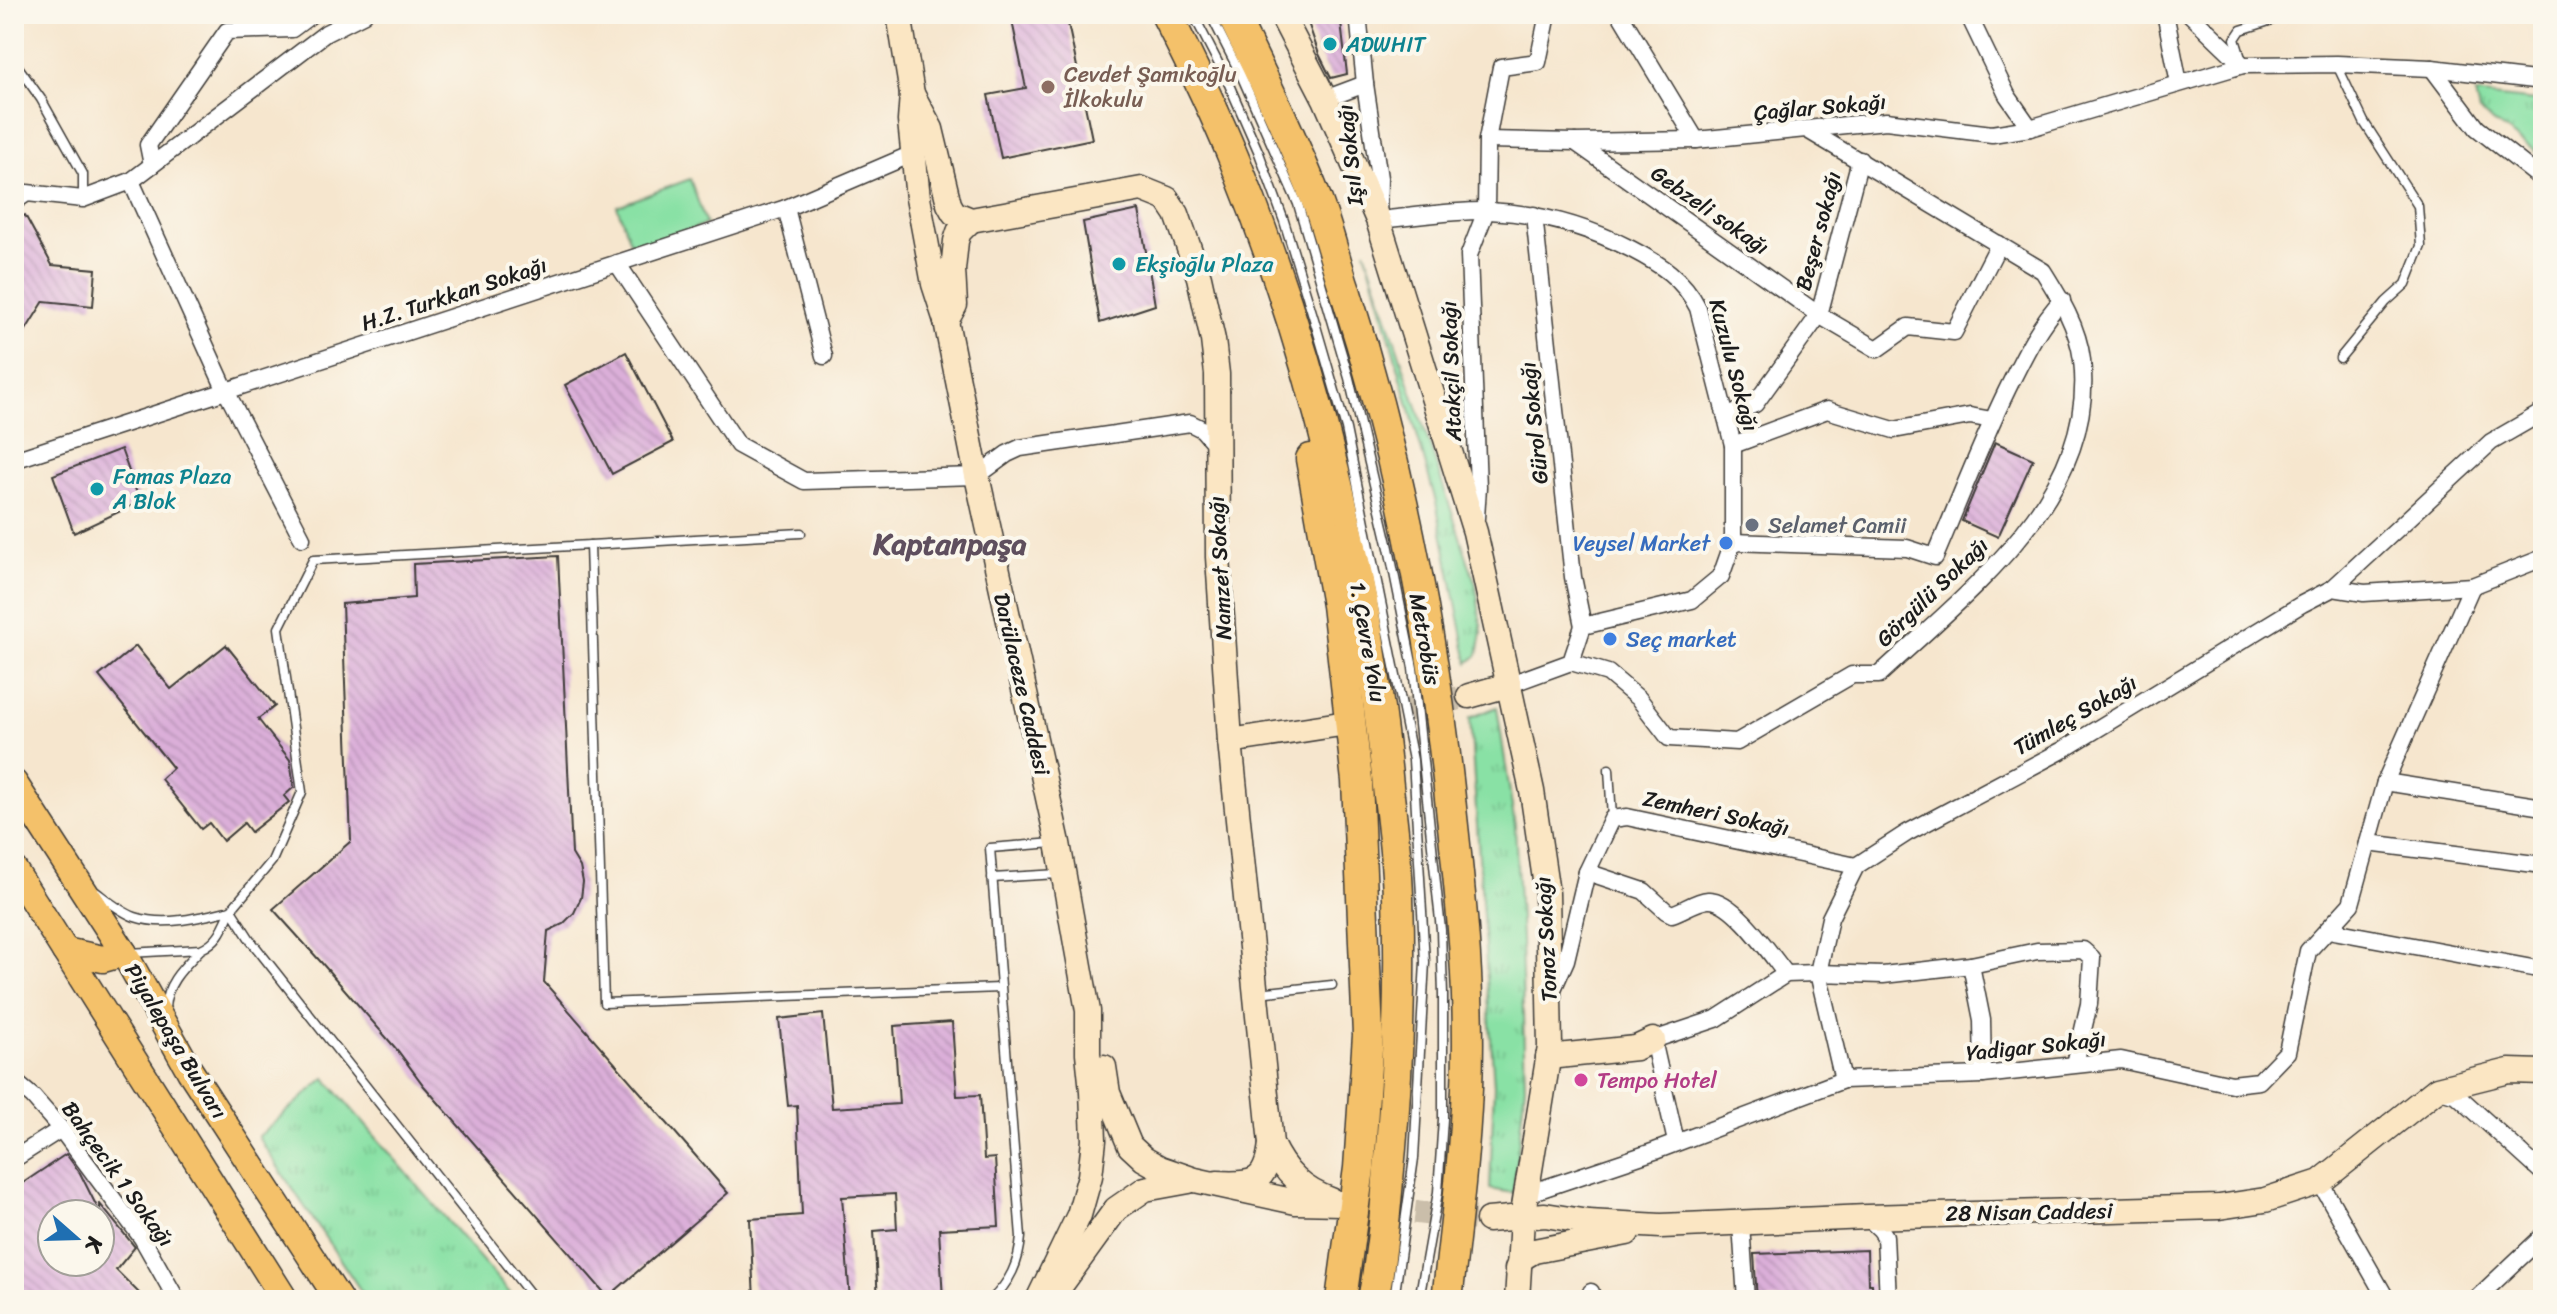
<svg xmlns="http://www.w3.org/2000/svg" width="2557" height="1314" viewBox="0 0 2557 1314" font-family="Sriracha,sans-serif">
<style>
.grass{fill:url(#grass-tufts);stroke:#527e60;stroke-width:2}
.pitch{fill:#89e1a5;stroke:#527e60;stroke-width:2}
.building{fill:url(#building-back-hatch);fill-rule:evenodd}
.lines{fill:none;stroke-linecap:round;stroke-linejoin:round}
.secondary-tunnel{stroke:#cabeaa;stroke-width:24;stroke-dasharray:24 12;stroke-linecap:butt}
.lane-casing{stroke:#3d3a37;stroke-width:11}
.street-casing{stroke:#3d3a37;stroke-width:19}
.secondary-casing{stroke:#3d3a37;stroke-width:27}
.primary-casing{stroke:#3d3a37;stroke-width:29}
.highway-casing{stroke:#3d3a37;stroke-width:33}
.lane{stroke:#fff;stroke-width:8}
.street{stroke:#fff;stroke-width:16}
.secondary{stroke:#fbe6c3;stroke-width:24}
.primary{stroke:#f4c16a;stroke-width:26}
.highway{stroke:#f4c16a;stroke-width:30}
.culture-dot{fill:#0f9aa8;stroke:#fbf7ec;stroke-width:3}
.education-dot{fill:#8d6e63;stroke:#fbf7ec;stroke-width:3}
.worship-dot{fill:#6b7280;stroke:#fbf7ec;stroke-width:3}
.shop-dot{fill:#3f7fe0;stroke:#fbf7ec;stroke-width:3}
.hotel-dot{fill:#d1479c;stroke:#fbf7ec;stroke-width:3}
.labels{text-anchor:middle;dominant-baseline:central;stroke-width:8;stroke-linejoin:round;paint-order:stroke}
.culture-label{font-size:22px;fill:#0d838f;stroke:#fbf7ec;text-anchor:start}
.education-label{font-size:22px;fill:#785e54;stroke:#fbf7ec;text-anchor:start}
.street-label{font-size:22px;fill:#1c1c1c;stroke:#fbf7ec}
.worship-label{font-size:22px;fill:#5b616d;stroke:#fbf7ec;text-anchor:start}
.shop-label{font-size:22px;fill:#366cbe;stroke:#fbf7ec;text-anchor:end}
.hotel-label{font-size:22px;fill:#b23c85;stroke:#fbf7ec;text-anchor:start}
.district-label{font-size:30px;font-weight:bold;fill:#5f4f5e;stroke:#fbf7ec}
</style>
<defs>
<pattern id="grass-tufts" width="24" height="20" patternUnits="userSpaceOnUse" patternTransform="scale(2)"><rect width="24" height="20" fill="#89e1a5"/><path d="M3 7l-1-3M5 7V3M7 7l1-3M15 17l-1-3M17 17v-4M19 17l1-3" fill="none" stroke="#76c08d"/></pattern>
<pattern id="building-back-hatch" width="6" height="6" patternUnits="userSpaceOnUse" patternTransform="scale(2)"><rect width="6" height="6" fill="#dbafd9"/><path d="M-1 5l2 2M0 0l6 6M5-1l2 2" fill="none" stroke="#bb96ba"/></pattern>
</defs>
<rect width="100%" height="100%" fill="#fbf7ec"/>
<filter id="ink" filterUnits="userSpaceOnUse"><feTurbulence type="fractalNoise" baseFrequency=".0125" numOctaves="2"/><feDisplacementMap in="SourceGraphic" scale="16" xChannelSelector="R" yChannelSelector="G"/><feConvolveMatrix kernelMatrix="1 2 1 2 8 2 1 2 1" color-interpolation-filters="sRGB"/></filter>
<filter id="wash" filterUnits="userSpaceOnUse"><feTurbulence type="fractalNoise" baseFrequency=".006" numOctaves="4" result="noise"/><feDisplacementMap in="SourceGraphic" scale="32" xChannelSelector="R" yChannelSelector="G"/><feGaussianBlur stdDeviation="1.8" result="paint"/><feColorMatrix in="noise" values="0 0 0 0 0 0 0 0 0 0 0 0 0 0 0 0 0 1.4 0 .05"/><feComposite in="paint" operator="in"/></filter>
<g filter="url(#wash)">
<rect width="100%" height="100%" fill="#f6e6ce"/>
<g class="grass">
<polygon points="2475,94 2543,102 2543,157 2479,112"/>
<polygon points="1365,250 1476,585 1482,633 1478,655 1468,663 1436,502"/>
<polygon points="1497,707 1515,826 1521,939 1525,1086 1513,1193 1490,1189 1494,1086 1470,718"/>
<polygon points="325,1078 516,1300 367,1300 258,1137"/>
</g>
<polygon class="pitch" points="690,179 706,224 633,250 617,206"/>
<g id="blocks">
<g class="building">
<polygon points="1020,14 1066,14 1092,139 1001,158 988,95 1026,88 1011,16"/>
<polygon points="1305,14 1340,14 1347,74 1331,78 1319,54"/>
<polygon points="1139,210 1155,305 1100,323 1083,222"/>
<polygon points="25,215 52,265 96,269 93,306 44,301 14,349 14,221"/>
<polygon points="626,352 673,442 612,474 565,385"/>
<polygon points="1995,442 2033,459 1998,537 1962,521"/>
<polygon points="121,449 140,502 74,533 53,475"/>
<polygon points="558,556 572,854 580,867 583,882 581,898 574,913 563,924 548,931 544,982 728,1193 608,1297 424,1086 398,1051 320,961 273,909 351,841 342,604 414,598 413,564"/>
<polygon points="226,645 275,706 258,719 290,760 294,787 284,796 289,802 251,832 244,823 223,841 209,823 201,829 161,779 173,768 99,676 136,646 171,689"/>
<polygon points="823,1014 832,1108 899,1104 894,1026 952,1022 957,1096 980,1095 984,1159 995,1158 999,1226 939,1229 943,1300 878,1300 874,1231 897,1229 895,1194 842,1197 850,1300 754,1300 750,1219 802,1215 797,1105 788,1106 779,1019"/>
<path d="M66,1154L80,1173L100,1213V1204L135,1247L116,1270L146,1300H14V1189ZM52,1214H100V1262H52Z"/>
<polygon points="1867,1250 1868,1284 1872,1284 1873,1300 1757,1300 1754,1254"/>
</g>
</g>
</g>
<g filter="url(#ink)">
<use href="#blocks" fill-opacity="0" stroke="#3d3a37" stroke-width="2"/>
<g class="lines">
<g class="secondary-tunnel">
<polyline points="1365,719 1469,696"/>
<polyline points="1379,1208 1488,1220"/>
</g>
<g class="lane-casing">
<g id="lane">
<polyline points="1193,14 1227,80 1259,153 1284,221 1314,319 1346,429 1413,760 1425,962 1414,1158 1394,1300"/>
<polyline points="1210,14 1241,75 1298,204 1349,378 1389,548 1413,668 1441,930 1443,995 1443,1119 1438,1192 1419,1300"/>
<polyline points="2241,58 2235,39 2241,30 2291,14"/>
<polyline points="14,61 41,99 83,174 83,199"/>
<polyline points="2337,65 2364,122 2418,206 2421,246 2406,284 2386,302 2340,358"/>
<polyline points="590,545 801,533"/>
<polyline points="1609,769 1612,818"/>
<polyline points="992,878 1059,874"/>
<path d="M96,892C108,901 121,912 135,917C165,927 201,917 231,910"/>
<path d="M129,953L201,949C219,941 223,928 231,910"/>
<polyline points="1258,993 1332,985"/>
<path d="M165,1008C166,983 184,967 200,950"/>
<polyline points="535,1300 251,941 231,910 272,861 302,792 279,628 313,560 590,545 604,1003 1000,988"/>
<path d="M991,1300C1010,1282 1019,1263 1021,1237L990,848L1054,843"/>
</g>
</g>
<g class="street-casing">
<g id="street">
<polyline points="1358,14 1365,84"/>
<polyline points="1620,14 1696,140"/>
<polyline points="1968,14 2007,95 2030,128"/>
<polyline points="2167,14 2166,18 2179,83"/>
<polyline points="2190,14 2243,65"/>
<polyline points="2432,68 2477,128 2543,180"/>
<path d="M1325,99L1365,84L1379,178L1378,220C1414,217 1453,210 1489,211C1539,213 1586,226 1631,249C1660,264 1683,278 1698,308L1733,445V542L1721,576L1692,600L1583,626L1571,662L1508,685"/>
<polyline points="1487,140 1575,142 1696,140 1886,121 1992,134 2030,128 2243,65 2337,64 2432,68 2543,81"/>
<polyline points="1575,142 1819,315 1877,349 1908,327 1954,332 1999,244"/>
<polyline points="152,165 148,145 227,31 292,29 312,14"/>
<polyline points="131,181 226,391 786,208 912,154"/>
<polyline points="14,202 27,193 83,199 131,181 326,33 364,14"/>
<polyline points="786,208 824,356"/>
<polyline points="1534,215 1573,577 1583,626"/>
<polyline points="617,263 738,445 804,481 977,476 1007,454 1020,448 1190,423 1202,429 1216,445"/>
<polyline points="1726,417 1755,404 1819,315 1860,160"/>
<polyline points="1733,445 1827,410 1894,430 1970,416 1992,420"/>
<polyline points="14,460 226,391 302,538"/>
<polyline points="1476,518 1478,487 1469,255 1486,211 1487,140 1501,67 1538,62 1548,14"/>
<path d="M1733,542L1907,548L1935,557C1959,501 1980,445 2007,390C2023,358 2037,327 2062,300"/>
<polyline points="2333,588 2364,593 2472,586 2543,558"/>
<path d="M1571,662L1608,673L1639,699L1669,738L1737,742L1852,675H1879C1968,592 2098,495 2082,360C2078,327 2060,298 2043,271L1806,129"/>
<polyline points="2385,782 2543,807"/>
<polyline points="2368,843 2543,865"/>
<path d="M1587,872L1644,891L1666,911L1672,914C1684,910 1696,901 1708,900C1733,898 1771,955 1786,974"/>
<polyline points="2328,930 2543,970"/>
<polyline points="1971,965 1982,1020 1983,1075"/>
<polyline points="1553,989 1566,960 1587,872 1612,819 1627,817 1856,866"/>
<polyline points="1843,1080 1818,973 1883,975 1971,965 2037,951 2083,950 2092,958 2089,1004 2075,1064"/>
<polyline points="14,1081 33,1097 61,1129 142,1238 177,1300"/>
<polyline points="2440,1090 2457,1095 2543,1173"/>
<polyline points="1676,1142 1653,1040 1716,1019 1786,974 1818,973 1830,918 1856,866 1907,833 2061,751 2302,604 2333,588 2491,442 2543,412"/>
<polyline points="14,1159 61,1129"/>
<polyline points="2320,1182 2387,1300"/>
<polyline points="1527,1194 1655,1151 1843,1080 1983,1075 2121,1060 2232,1084 2259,1081 2287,1052 2308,951 2351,904 2385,782 2472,586"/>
<polyline points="1867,1217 1880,1229 1885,1236 1888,1300"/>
<polyline points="1741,1223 1746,1300"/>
<polyline points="1591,1292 1592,1300"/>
<polyline points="2475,1300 2543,1236"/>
</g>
</g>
<g class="secondary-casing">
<g id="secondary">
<polyline points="899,14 912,94 910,121 918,198 934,284 946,321 977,476 1058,843 1088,1011 1088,1053 1092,1091 1094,1140 1090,1176 1079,1215 1038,1300"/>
<polyline points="1281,14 1325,99 1378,220 1475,532 1532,791 1547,893 1550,1047 1522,1219 1517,1300"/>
<path d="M912,94L931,129L949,204L954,213L971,220L1142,189L1167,199L1177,214L1199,277L1213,340L1217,374L1218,557L1230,741L1271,1144C1266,1183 1255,1185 1217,1183"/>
<polyline points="946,321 955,305 953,270 956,241 959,232 971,220"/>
<polyline points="1469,696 1508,685"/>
<polyline points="1230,741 1347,723"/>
<polyline points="1548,1057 1636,1048 1653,1040"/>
<polyline points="1104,1067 1108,1093 1130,1146 1144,1159 1160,1168 1195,1180 1296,1202 1341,1203"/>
<path d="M1271,1144C1284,1172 1302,1190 1331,1200"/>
<polyline points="1488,1220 1545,1215 1588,1222 1661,1226 1867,1217 2219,1207 2265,1200 2320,1182 2437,1089 2509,1071 2543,1072"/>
<polyline points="1517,1269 1522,1258 1534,1251 1627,1233"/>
<polyline points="1053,1296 1116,1209 1145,1189 1189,1181"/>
</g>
</g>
<g class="primary-casing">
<g id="primary">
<polyline points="14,783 124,953 190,1071 339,1300"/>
<polyline points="14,870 285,1300"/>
<polyline points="65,951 103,959 124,953"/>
</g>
</g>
<g class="highway-casing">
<g id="highway">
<path d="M1166,14C1190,61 1214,110 1234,159C1314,357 1369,583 1389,796C1393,829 1397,863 1398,896C1401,980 1398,1064 1391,1148C1386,1199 1383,1250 1373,1300"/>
<path d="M1232,14C1262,76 1292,137 1317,201C1328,230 1335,261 1345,290C1400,462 1434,638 1452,817C1462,907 1471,998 1467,1088C1464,1159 1455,1230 1447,1300"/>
<polyline points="1311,459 1337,605 1357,781 1368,1035 1359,1168 1341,1300"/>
</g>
</g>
<use href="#lane" class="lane"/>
<use href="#street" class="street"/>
<use href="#secondary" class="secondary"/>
<use href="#primary" class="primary"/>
<use href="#highway" class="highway"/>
</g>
</g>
<g class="culture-dot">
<circle cx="1330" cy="44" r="8"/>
<circle cx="1119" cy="264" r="8"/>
<circle cx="97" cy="489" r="8"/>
</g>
<circle class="education-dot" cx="1048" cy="87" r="8"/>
<circle class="worship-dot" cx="1752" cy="525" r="8"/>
<g class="shop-dot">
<circle cx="1726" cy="543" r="8"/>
<circle cx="1610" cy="639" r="8"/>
</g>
<circle class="hotel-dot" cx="1581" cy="1080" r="8"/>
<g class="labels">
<g class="culture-label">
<text x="1346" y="44">ADWHIT</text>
<text x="1135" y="264">Ekşioğlu Plaza</text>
<text x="113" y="476">Famas Plaza<tspan x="113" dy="25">A Blok</tspan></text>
</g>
<g class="education-label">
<text x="1064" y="74">Cevdet Şamıkoğlu<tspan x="1064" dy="25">İlkokulu</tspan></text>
</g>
<g class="street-label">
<text transform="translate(1820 107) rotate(-5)">Çağlar Sokağı</text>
<text transform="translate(1350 155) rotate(-96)">Işıl Sokağı</text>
<text transform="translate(1710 210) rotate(35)">Gebzeli sokağı</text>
<text transform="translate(1818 231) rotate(-75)">Beşer sokağı</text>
<text transform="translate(454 294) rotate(-18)">H.Z. Turkkan Sokağı</text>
<text transform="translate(1734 365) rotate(75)">Kuzulu Sokağı</text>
<text transform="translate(1451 371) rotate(-92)">Atakçil Sokağı</text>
<text transform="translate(1534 423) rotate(-96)">Gürol Sokağı</text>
<text transform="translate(1220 568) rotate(-93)">Namzet Sokağı</text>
<text transform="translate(1932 592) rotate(-44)">Görgülü Sokağı</text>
<text transform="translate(1425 639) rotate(80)">Metrobüs</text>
<text transform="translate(1368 642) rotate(80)">1. Çevre Yolu</text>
<text transform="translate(1022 684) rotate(77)">Darülaceze Caddesi</text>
<text transform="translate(2075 715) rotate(-30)">Tümleç Sokağı</text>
<text transform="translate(1716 813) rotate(12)">Zemheri Sokağı</text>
<text transform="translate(1546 939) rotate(-93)">Tonoz Sokağı</text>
<text transform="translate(176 1041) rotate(59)">Piyalepaşa Bulvarı</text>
<text transform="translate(2036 1046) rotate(-6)">Yadigar Sokağı</text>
<text transform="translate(118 1174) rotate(54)">Bahçecik 1 Sokağı</text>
<text transform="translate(2029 1212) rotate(-1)">28 Nisan Caddesi</text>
</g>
<g class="worship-label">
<text x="1768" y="525">Selamet Camii</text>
</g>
<g class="shop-label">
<text x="1710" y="543">Veysel Market</text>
<text x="1626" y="639" text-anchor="start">Seç market</text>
</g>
<g class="hotel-label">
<text x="1597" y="1080">Tempo Hotel</text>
</g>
<g class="district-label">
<text x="950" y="544">Kaptanpaşa</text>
</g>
</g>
<rect width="2557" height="1314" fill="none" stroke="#fbf7ec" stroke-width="48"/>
<g transform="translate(76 1238) rotate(110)"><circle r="38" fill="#fbf7ec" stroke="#a29f99" stroke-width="2"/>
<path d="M0-6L14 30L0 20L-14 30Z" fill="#1f6fb2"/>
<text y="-12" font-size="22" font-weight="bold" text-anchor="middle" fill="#1c1c1c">K</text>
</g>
</svg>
